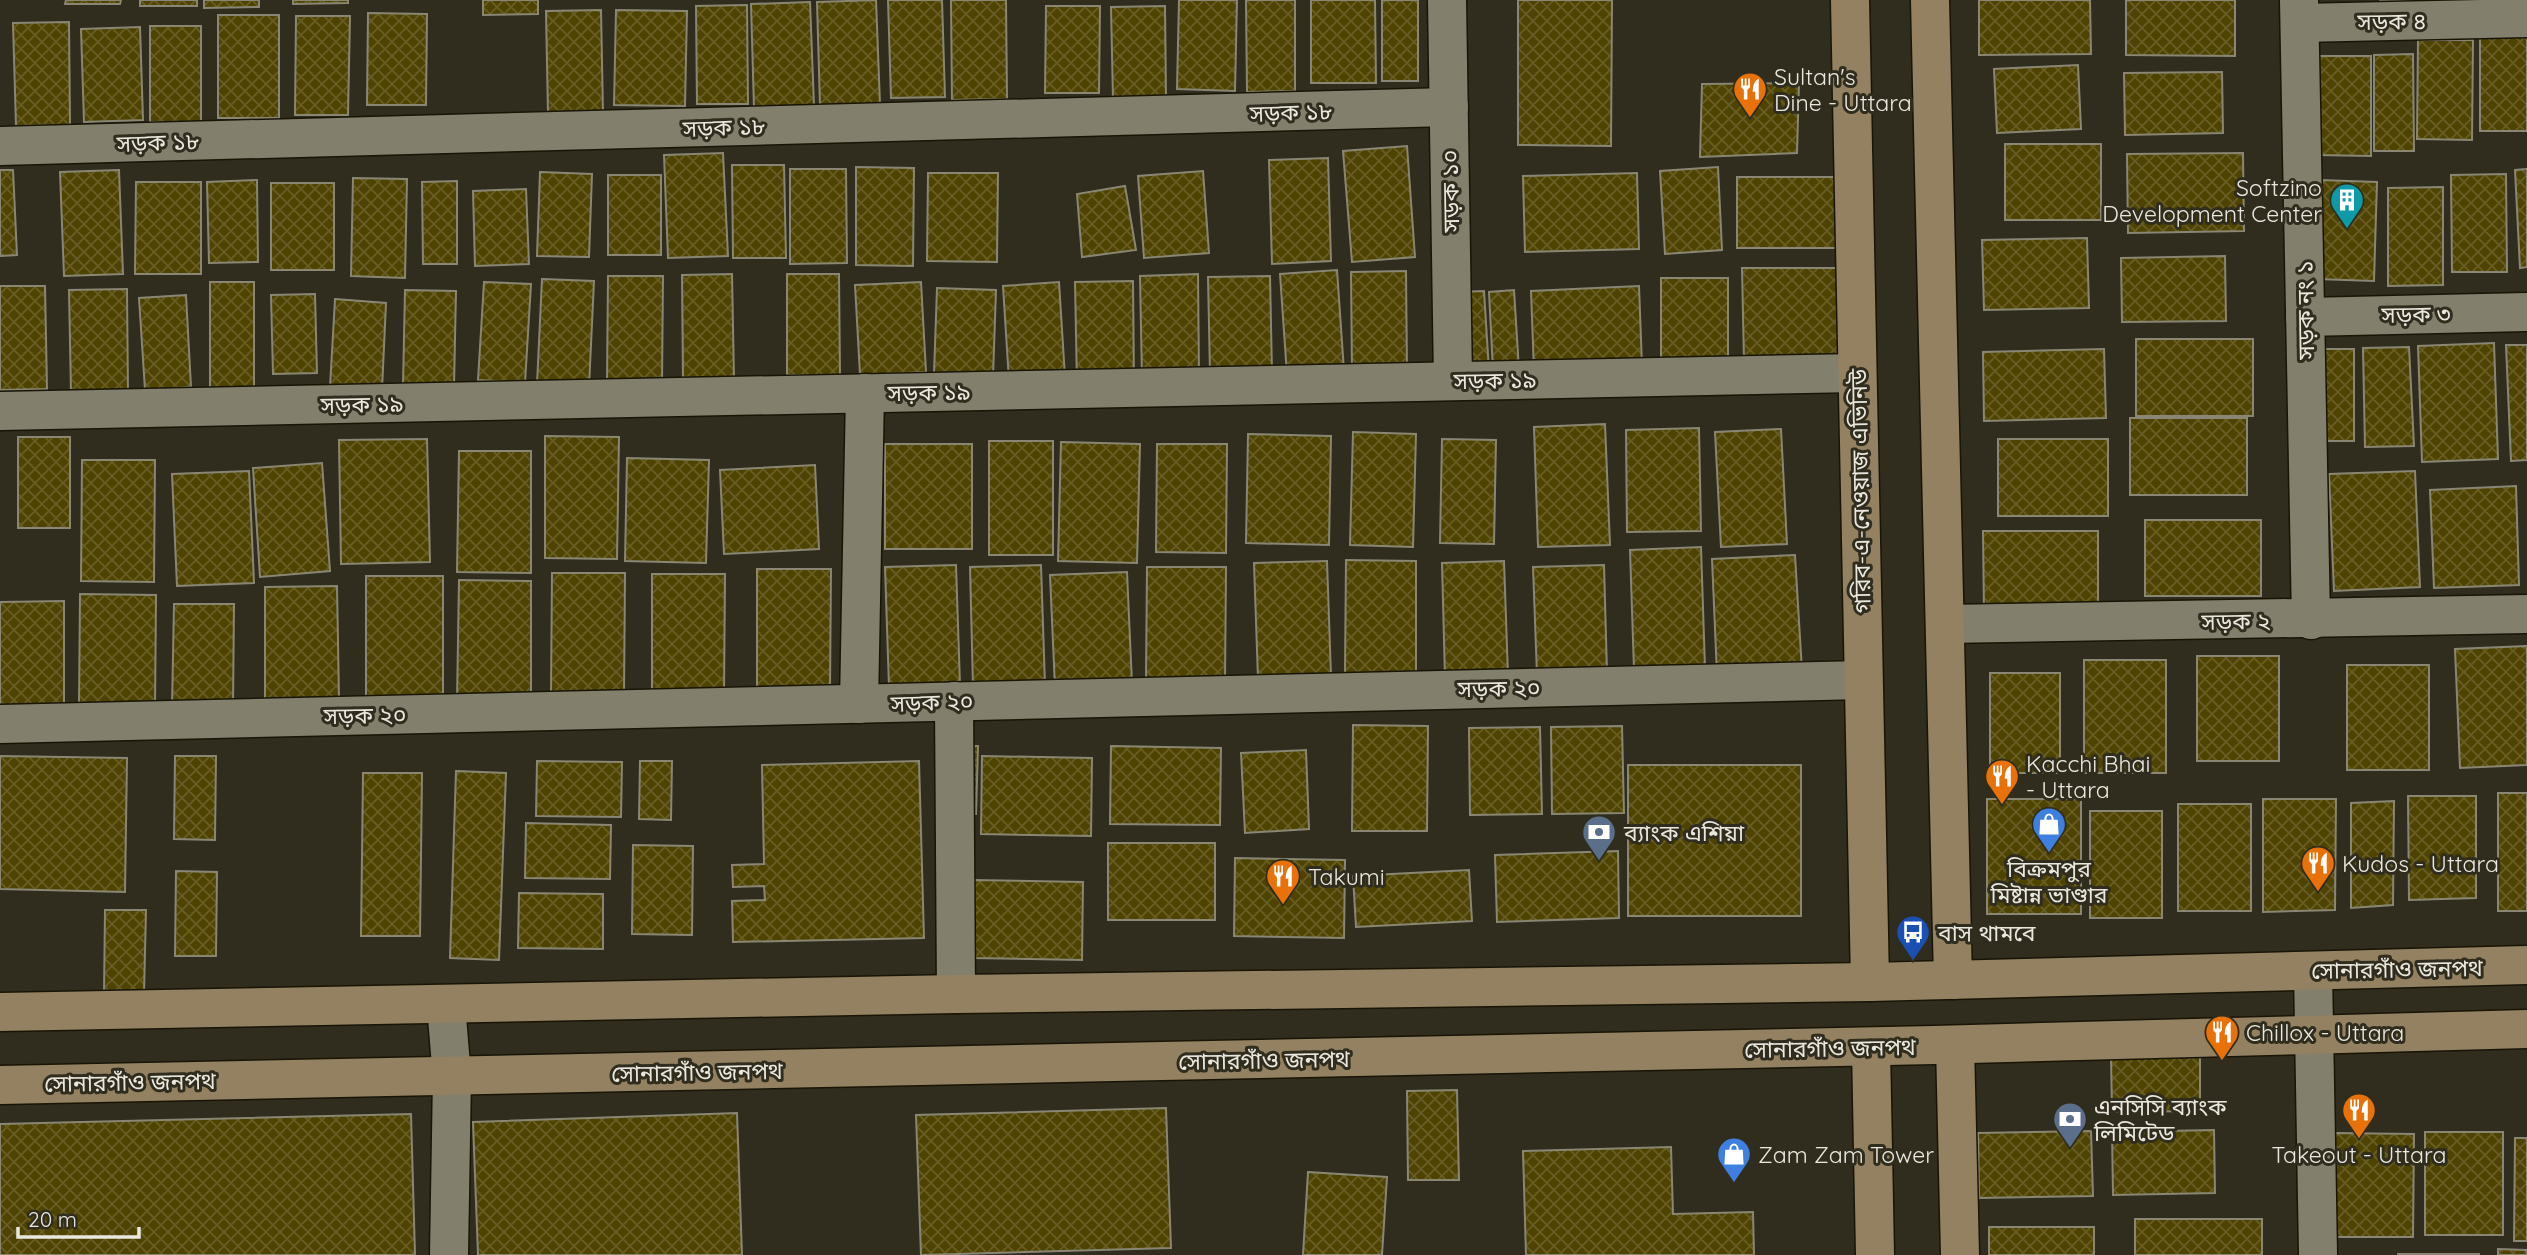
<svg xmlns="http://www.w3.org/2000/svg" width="2527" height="1255" viewBox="0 0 2527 1255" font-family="Quicksand,'Noto Sans Bengali',sans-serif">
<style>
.building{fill:url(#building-cross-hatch);stroke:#898674;stroke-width:2}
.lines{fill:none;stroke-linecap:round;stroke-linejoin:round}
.street-casing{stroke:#181507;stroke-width:41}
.secondary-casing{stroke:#181507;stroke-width:41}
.street{stroke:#827f6d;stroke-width:38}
.secondary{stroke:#938161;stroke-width:38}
.labels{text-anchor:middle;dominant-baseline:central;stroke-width:6;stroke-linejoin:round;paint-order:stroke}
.street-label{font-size:23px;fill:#eae8de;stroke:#302d1e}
.poi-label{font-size:23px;fill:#eae8de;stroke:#302d1e;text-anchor:start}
</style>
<defs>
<pattern id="building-cross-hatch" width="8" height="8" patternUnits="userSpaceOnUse" patternTransform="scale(1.75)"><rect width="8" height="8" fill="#4e4300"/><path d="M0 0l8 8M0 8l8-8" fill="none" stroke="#685e25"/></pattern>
</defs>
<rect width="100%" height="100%" fill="#302d1e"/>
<g class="building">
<polygon points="66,0 121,0 120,4 65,4"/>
<rect x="140" y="0" width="57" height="6"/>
<polygon points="204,0 259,0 259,7 204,8"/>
<polygon points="293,0 348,0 348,3 293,4"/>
<polygon points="483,0 538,0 538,14 483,15"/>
<polygon points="876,0 880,104 820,106 817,2"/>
<polygon points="888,0 942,0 945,97 891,98"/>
<polygon points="951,0 1006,0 1007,99 952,100"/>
<polygon points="1179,0 1237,0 1235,91 1177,89"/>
<polygon points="1246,0 1295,0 1295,91 1247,92"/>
<polygon points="1311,0 1375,0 1376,83 1311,83"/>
<rect x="1382" y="0" width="36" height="81"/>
<polygon points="1518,0 1612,0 1611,146 1518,145"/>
<polygon points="1979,0 2090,0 2091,54 1979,55"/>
<polygon points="2126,0 2235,0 2235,56 2126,55"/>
<polygon points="2380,0 2436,0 2436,1 2381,2"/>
<polygon points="810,2 814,106 754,108 751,4"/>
<polygon points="747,5 748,104 697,104 696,6"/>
<polygon points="1046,6 1100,6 1099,93 1045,93"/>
<polygon points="1165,6 1166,98 1113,99 1111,7"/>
<polygon points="601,10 603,113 548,115 546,11"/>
<polygon points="616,10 687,11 685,106 614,105"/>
<polygon points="368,13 427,14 426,105 367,105"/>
<rect x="218" y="15" width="61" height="103"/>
<polygon points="296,16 350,16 348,115 295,115"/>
<polygon points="69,22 70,125 16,126 13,23"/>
<rect x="150" y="26" width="51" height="96"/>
<polygon points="140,27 143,120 84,122 81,29"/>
<rect x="2480" y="33" width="47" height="98"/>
<polygon points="2418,40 2473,40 2472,140 2417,139"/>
<polygon points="2413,54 2414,151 2374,151 2374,55"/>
<polygon points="2316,56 2371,56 2371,156 2316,155"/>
<polygon points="2078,65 2081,129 1997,133 1994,69"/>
<polygon points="2222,72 2223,133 2125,135 2124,73"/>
<polygon points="1799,83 1797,153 1700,157 1702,84"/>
<rect x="2005" y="144" width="96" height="76"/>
<polygon points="1407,146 1415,257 1352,262 1343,151"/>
<polygon points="723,153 728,256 668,258 664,155"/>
<polygon points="2243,153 2244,231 2128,233 2127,154"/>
<polygon points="1328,158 1331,261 1272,264 1269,160"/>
<polygon points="732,165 784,165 786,258 733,258"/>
<polygon points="856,167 914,168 913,266 856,265"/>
<polygon points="1718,167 1722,250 1665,254 1660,171"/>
<polygon points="790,169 846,169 847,263 790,264"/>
<polygon points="2527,169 2527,267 2520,268 2515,170"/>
<polygon points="0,170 13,170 17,255 0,256"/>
<polygon points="119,170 123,274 64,276 60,172"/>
<polygon points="1203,171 1209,253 1144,258 1138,176"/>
<polygon points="540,172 592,174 589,257 537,256"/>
<polygon points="928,173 998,173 997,262 927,261"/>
<polygon points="1637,173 1639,249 1525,252 1523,176"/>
<polygon points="2506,174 2507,272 2452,272 2451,175"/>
<rect x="608" y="175" width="53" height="80"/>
<rect x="1737" y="177" width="108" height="71"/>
<polygon points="353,178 407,179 405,278 351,276"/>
<polygon points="257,180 258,262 209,263 207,182"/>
<polygon points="2320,180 2377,182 2374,281 2317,279"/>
<polygon points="457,181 457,264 423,264 422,182"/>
<polygon points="136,182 201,182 201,274 135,274"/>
<rect x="271" y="183" width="63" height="87"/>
<polygon points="1125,186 1136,250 1082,257 1077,194"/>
<polygon points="2443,187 2443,285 2388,286 2388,188"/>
<polygon points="526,189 529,264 475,266 473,191"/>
<polygon points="2087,238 2089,308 1984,310 1982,240"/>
<polygon points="2225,256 2226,321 2122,322 2121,258"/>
<polygon points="1742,268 1846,268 1846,361 1744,361"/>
<polygon points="1337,270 1344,371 1287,375 1280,274"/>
<polygon points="1406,271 1407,373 1352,373 1351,272"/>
<polygon points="732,274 734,379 683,379 682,275"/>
<polygon points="787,274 839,274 840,375 787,375"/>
<polygon points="1198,274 1199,378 1142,379 1140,276"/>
<polygon points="608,276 663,276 662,384 607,383"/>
<polygon points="1270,276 1272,373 1210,373 1208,277"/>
<rect x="1661" y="278" width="67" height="87"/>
<polygon points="542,279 594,281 589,387 537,384"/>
<polygon points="1133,281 1134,384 1077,385 1075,282"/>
<rect x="210" y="282" width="44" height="108"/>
<polygon points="484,282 531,284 525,383 478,380"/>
<polygon points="921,282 926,372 860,375 855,285"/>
<polygon points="1059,282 1065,377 1009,381 1003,286"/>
<polygon points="0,286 45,286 47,389 0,390"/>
<polygon points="1639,286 1642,366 1534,371 1531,291"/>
<polygon points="937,288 996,290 993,377 934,374"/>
<polygon points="127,289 128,393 71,393 69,290"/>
<polygon points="405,290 456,291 454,386 403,385"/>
<polygon points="1514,290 1519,370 1493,371 1489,292"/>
<polygon points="1484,291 1489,371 1464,372 1459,292"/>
<polygon points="315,294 317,373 273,374 271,295"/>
<polygon points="186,295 191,387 145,390 139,298"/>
<polygon points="335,299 386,303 382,390 330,387"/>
<rect x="2136" y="339" width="117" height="77"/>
<polygon points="2494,343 2498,459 2422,462 2418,346"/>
<polygon points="2506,345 2527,345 2527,460 2511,461"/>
<polygon points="2409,347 2414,446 2365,447 2363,348"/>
<polygon points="2104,349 2106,418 1984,421 1983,352"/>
<rect x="2324" y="349" width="30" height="92"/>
<rect x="2130" y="418" width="117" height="77"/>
<polygon points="1605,424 1610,545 1538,547 1534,427"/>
<polygon points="1699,428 1701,531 1627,532 1626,430"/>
<polygon points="1781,429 1787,544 1721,547 1715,432"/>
<polygon points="1353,432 1416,434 1413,547 1350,545"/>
<polygon points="1248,434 1331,436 1329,545 1246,543"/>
<polygon points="545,436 619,437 617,559 545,558"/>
<rect x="18" y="437" width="52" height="91"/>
<polygon points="427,439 430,562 341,564 339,440"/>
<polygon points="1442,439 1496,440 1494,544 1440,543"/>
<rect x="1998" y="439" width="110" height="77"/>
<rect x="989" y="441" width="64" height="114"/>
<polygon points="1061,442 1140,444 1137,563 1058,561"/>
<rect x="885" y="444" width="87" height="105"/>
<polygon points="1157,444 1227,444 1226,553 1156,552"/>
<polygon points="459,451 531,451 531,573 457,572"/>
<polygon points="627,458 709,460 706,563 625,561"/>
<polygon points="82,460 155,460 154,582 81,581"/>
<polygon points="322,463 330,571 260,577 253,468"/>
<polygon points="815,465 819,549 724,554 720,470"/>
<polygon points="249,471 254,583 177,586 172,474"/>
<polygon points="2415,471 2420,587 2334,591 2329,474"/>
<polygon points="2516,486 2519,585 2434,588 2430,490"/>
<rect x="2145" y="520" width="116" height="76"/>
<polygon points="1983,531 2098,531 2098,613 1984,613"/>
<polygon points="1701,547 1705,668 1634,670 1630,550"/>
<polygon points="1795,555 1802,671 1717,675 1712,559"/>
<polygon points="1346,560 1416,561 1416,673 1345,673"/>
<polygon points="1327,561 1331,676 1258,679 1254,563"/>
<polygon points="1504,561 1508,676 1445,678 1442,563"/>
<polygon points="956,565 960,685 889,687 885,567"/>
<polygon points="1041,565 1045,685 973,687 970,567"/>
<polygon points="1604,565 1607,673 1537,675 1533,567"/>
<polygon points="1147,567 1226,567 1225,682 1146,681"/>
<polygon points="757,569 831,569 830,690 757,690"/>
<polygon points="1127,572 1132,684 1055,688 1050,575"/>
<polygon points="552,573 625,573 624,694 551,694"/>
<polygon points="652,574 725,574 724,696 652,695"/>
<rect x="366" y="576" width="77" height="123"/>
<polygon points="459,580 531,581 531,702 457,702"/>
<polygon points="337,586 339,699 265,699 265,587"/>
<polygon points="80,594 156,595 155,708 79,708"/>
<polygon points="64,601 64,708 0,709 0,602"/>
<polygon points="174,604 234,604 233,708 172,708"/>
<polygon points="2527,646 2527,765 2460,768 2455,649"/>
<rect x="2197" y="656" width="82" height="105"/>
<rect x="2084" y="660" width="82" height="113"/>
<rect x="2347" y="665" width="82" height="105"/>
<rect x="1990" y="673" width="70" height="100"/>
<polygon points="1353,725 1428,726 1427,831 1352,831"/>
<polygon points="1622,726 1624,813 1552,814 1551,727"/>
<polygon points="1540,727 1542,814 1470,815 1469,728"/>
<polygon points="962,746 978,746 976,814 959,814"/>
<polygon points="1111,746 1221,748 1220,825 1110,824"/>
<polygon points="1306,750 1309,829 1245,833 1241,753"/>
<polygon points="0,756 127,758 125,892 0,889"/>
<polygon points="175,756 216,756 215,840 174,839"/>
<polygon points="982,756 1092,758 1091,836 981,834"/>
<polygon points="537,761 622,762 621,817 536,816"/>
<polygon points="640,761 672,761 671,820 639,819"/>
<polygon points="919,761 924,938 733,942 732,901 765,900 764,886 733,887 732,865 764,864 762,765"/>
<rect x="1628" y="765" width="173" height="151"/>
<polygon points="456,771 506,773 499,960 450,958"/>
<polygon points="363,773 422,773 420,936 361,936"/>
<rect x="2498" y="793" width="29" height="118"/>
<polygon points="2408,796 2476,796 2476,898 2409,900"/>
<rect x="1987" y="799" width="94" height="115"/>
<polygon points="2263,799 2336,799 2335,910 2263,912"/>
<polygon points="2394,801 2393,905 2351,908 2351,803"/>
<rect x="2178" y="804" width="73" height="107"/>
<rect x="2090" y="811" width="72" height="107"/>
<polygon points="526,823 611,825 610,879 525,878"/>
<rect x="1108" y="843" width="107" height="77"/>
<polygon points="633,845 693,846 692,935 632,934"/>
<polygon points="1618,851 1619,918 1497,922 1495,855"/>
<polygon points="1235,858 1345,860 1344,938 1234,936"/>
<polygon points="1469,870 1472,921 1356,927 1353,876"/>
<polygon points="176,871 217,872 216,956 175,956"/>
<polygon points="973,880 1083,882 1082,960 972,958"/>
<polygon points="519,893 603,894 603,949 518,948"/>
<polygon points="105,910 146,910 144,994 104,994"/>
<polygon points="2200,1056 2200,1111 2112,1112 2111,1057"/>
<polygon points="1457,1090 1459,1180 1408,1180 1407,1091"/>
<polygon points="1166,1108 1171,1248 921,1255 916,1115"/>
<polygon points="737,1113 742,1255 478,1255 473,1122"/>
<polygon points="411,1114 415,1255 0,1255 0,1124"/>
<polygon points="2214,1130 2215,1193 2113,1195 2112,1132"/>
<polygon points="2091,1131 2093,1196 1979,1198 1978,1133"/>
<rect x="2425" y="1132" width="78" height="103"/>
<polygon points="2335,1133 2414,1134 2413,1237 2335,1237"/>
<polygon points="2515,1138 2527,1138 2527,1241 2514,1241"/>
<polygon points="1671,1147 1673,1214 1753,1212 1754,1255 1526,1255 1523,1151"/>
<polygon points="1308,1172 1387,1177 1382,1255 1303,1255"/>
<rect x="2135" y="1219" width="127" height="36"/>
<rect x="1989" y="1227" width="105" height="28"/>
<polygon points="2498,1249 2527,1250 2527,1255 2498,1255"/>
<polygon points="2398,1254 2480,1254 2398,1255"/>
</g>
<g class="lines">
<g class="street-casing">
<g id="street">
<polyline points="1447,0 1453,381"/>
<polyline points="2299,0 2311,620"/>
<polyline points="2300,23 2527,18"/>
<polyline points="0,146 1449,107"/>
<polyline points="2305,317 2527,312"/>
<polyline points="0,411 1857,373"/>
<polyline points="1945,624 2527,614"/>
<polyline points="954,701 956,994"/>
<polyline points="859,704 865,393"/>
<polyline points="0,724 1863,680"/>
<polyline points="2313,971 2318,1255"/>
<polyline points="446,1005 452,1077 449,1255"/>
</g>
</g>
<g class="secondary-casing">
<g id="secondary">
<polyline points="1850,0 1870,982"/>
<polyline points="1930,0 1953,980"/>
<polyline points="0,1012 956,994 1870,982 2527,965"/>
<polyline points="1955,1045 1960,1255"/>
<polyline points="1871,1047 1875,1255"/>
<polyline points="0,1085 1934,1045 2527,1029"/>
</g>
</g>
<use href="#street" class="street"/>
<use href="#secondary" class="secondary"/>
</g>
<defs>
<g id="restaurant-pin" transform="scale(1.75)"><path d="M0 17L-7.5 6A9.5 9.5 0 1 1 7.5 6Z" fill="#e8710a" stroke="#302d1e"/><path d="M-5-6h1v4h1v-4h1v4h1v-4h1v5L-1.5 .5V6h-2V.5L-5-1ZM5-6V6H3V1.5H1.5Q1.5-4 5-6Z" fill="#fff"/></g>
<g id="building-pin" transform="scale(1.75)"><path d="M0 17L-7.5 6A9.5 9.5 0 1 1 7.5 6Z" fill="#0f9aa8" stroke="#302d1e"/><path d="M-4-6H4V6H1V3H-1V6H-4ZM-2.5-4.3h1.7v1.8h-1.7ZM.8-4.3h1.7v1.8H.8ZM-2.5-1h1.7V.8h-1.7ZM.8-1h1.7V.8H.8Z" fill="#fff"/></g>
<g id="shop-pin" transform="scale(1.75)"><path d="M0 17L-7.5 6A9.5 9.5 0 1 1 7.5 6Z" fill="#3f7fe0" stroke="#302d1e"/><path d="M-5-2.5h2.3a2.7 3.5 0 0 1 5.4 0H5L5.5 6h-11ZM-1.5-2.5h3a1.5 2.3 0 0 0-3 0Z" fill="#fff"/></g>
<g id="bank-pin" transform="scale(1.75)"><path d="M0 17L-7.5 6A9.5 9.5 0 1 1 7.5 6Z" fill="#5c6f8a" stroke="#302d1e"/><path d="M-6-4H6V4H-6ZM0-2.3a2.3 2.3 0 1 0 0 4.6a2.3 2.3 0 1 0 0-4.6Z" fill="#fff"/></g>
<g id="bus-pin" transform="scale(1.75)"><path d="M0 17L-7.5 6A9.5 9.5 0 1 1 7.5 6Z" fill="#1a4fb4" stroke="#302d1e"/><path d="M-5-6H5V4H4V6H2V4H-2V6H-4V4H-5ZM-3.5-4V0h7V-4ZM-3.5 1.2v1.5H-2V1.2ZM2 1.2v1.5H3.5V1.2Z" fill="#fff"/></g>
</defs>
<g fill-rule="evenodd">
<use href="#restaurant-pin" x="1750" y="89"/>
<use href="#building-pin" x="2347" y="200"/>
<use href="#restaurant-pin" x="2002" y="776"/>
<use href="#shop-pin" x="2049" y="824"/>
<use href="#bank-pin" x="1599" y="832"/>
<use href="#restaurant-pin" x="2318" y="863"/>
<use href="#restaurant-pin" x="1283" y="876"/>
<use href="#bus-pin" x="1913" y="932"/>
<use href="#restaurant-pin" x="2222" y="1032"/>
<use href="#restaurant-pin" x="2359" y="1110"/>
<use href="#bank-pin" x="2070" y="1119"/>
<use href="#shop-pin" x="1734" y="1154"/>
</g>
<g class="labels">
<g class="street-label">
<text transform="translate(2392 21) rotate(-1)">সড়ক ৪</text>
<text transform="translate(1291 112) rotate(-2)">সড়ক ১৮</text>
<text transform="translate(724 127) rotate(-2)">সড়ক ১৮</text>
<text transform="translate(158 142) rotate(-2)">সড়ক ১৮</text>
<text transform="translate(1450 191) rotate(-91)">সড়ক ১০</text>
<text transform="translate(2305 310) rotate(-91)">সড়ক নং ১</text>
<text transform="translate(2416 314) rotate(-1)">সড়ক ৩</text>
<text transform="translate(1495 380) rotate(-1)">সড়ক ১৯</text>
<text transform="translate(929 392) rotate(-1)">সড়ক ১৯</text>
<text transform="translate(362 404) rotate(-1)">সড়ক ১৯</text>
<text transform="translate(1860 491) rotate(-91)">গরিব-এ-নেওয়াজ এভিনিউ</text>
<text transform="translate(2236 621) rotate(-1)">সড়ক ২</text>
<text transform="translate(1499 688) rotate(-1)">সড়ক ২০</text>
<text transform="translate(932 702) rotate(-2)">সড়ক ২০</text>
<text transform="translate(365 715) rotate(-1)">সড়ক ২০</text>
<text transform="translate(2397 969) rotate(-1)">সোনারগাঁও জনপথ</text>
<text transform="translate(1830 1048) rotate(-1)">সোনারগাঁও জনপথ</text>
<text transform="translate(1264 1060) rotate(-1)">সোনারগাঁও জনপথ</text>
<text transform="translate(697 1072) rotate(-1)">সোনারগাঁও জনপথ</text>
<text transform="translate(130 1082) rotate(-1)">সোনারগাঁও জনপথ</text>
</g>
<g class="poi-label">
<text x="1774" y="76">Sultan's<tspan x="1774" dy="26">Dine - Uttara</tspan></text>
<text x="2322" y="187" text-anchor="end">Softzino<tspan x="2322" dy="26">Development Center</tspan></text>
<text x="2026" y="763">Kacchi Bhai<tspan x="2026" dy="26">- Uttara</tspan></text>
<text x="1624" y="832">ব্যাংক এশিয়া</text>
<text x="2342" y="863">Kudos - Uttara</text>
<text x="2049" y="868" text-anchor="middle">বিক্রমপুর<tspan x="2049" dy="26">মিষ্টান্ন ভাণ্ডার</tspan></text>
<text x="1308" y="876">Takumi</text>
<text x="1938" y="932">বাস থামবে</text>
<text x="2246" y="1032">Chillox - Uttara</text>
<text x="2094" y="1106">এনসিসি ব্যাংক<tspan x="2094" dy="26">লিমিটেড</tspan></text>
<text x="1758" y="1154">Zam Zam Tower</text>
<text x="2359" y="1154" text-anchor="middle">Takeout - Uttara</text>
</g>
</g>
<path d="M18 1227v10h121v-10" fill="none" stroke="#eae8de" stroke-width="3.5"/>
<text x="28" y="1227" font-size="21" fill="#eae8de" stroke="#302d1e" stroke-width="5" paint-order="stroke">20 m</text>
</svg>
